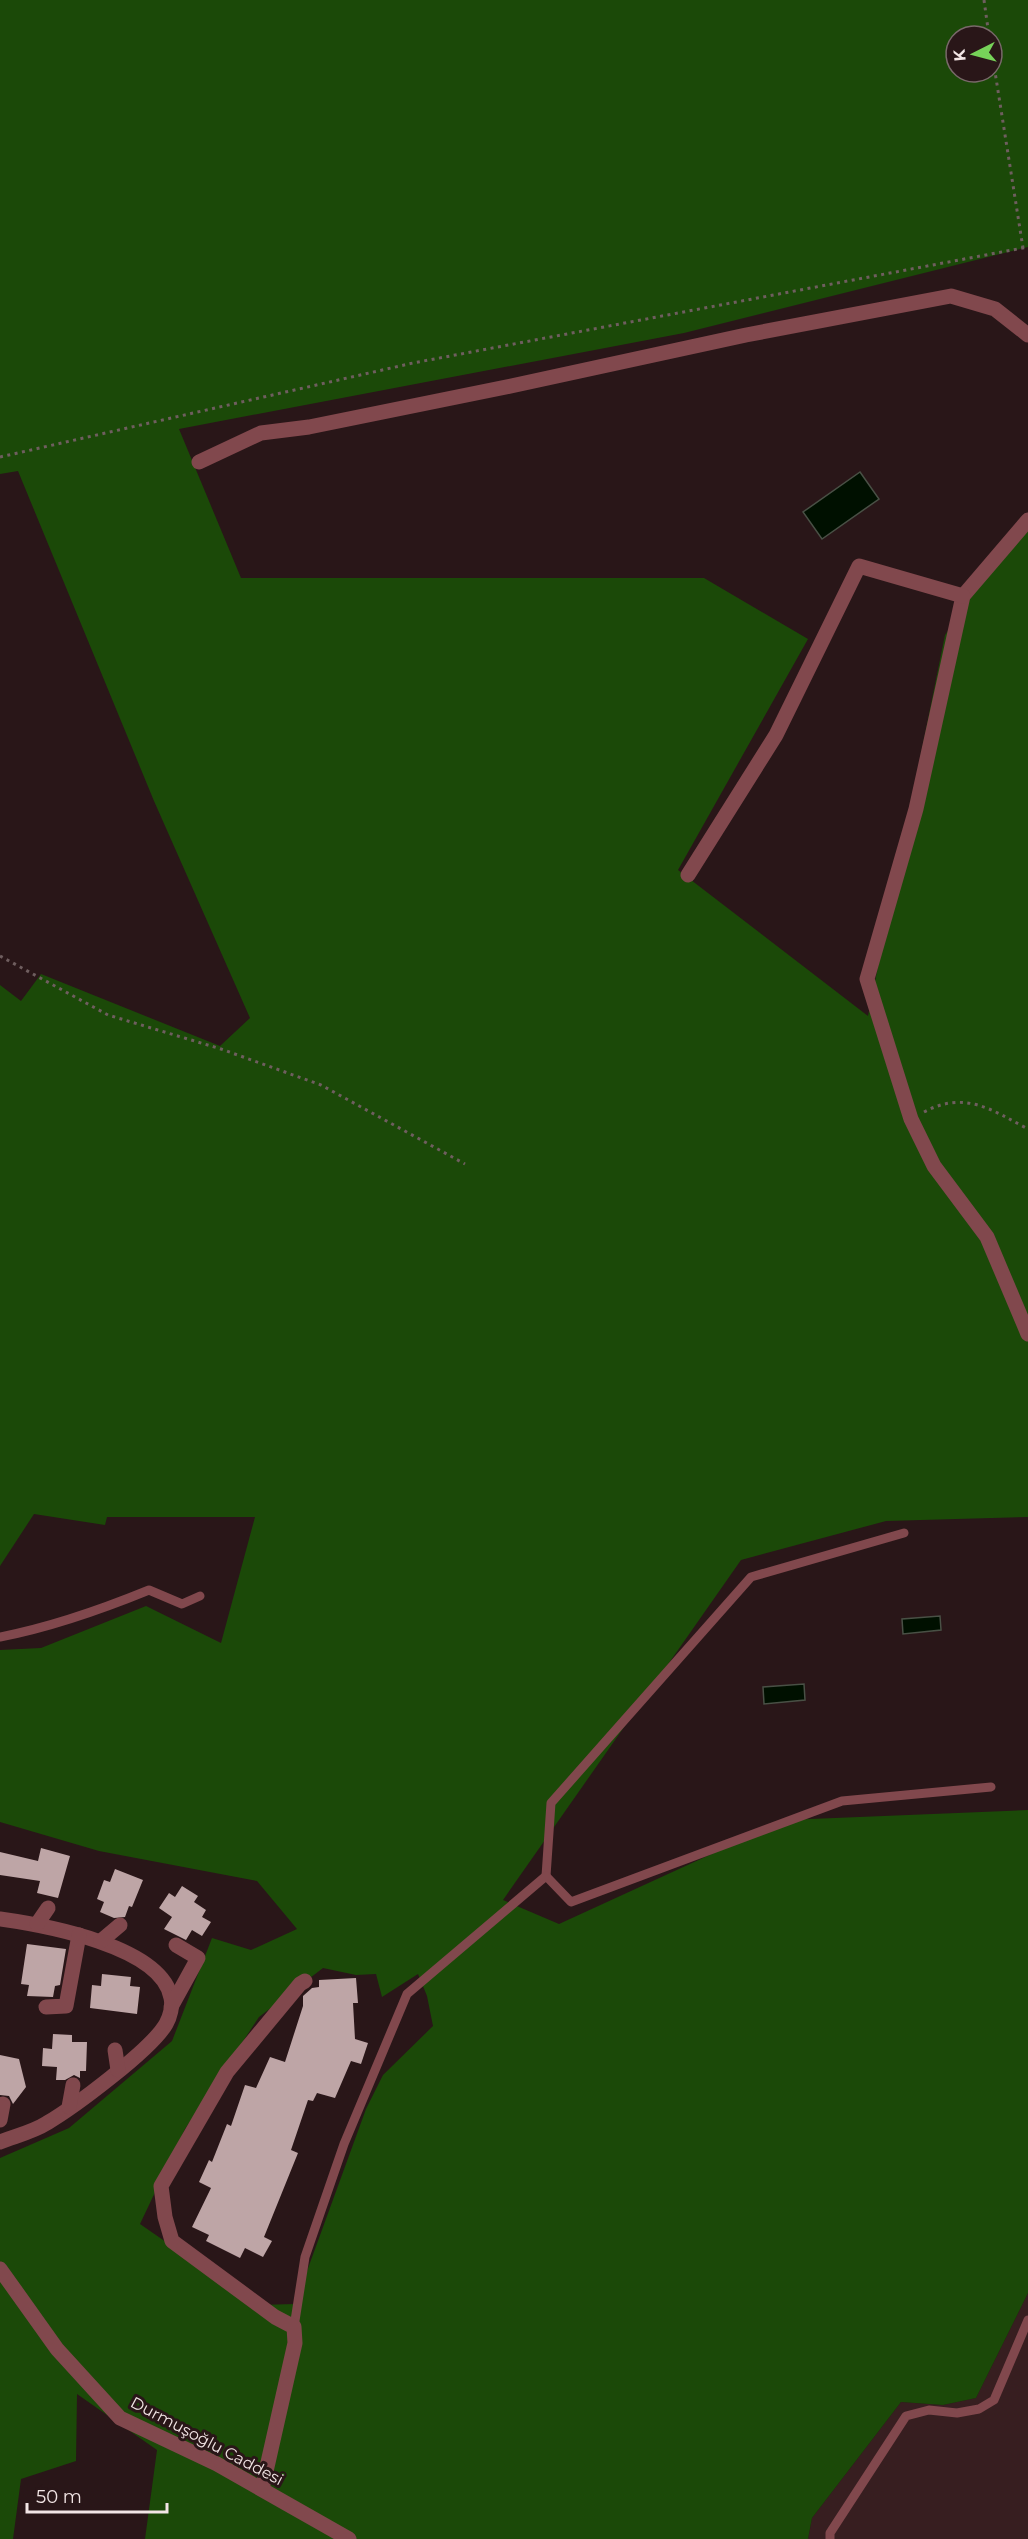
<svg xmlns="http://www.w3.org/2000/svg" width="1028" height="2539" viewBox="0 0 1028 2539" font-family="Montserrat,sans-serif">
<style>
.built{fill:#371e20}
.green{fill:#1b4908;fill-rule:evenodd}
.water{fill:#001000;stroke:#495045;stroke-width:1.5}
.building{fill:#bea5a6}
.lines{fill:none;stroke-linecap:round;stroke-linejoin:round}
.path{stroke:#6f5e5f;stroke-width:3;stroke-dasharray:3 4.5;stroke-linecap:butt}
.service{stroke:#81484d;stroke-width:9}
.minor{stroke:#81484d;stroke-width:15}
.tertiary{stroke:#81484d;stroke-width:15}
.labels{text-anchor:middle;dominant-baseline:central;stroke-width:6;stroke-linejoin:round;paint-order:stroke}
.street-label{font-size:16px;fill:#f2e5e5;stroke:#291618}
</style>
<rect width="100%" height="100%" fill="#291618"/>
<polygon class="built" points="1028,2293 1028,2539 808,2539 812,2518 901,2402 943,2405 976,2398"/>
<path class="green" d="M0,0H1028V247L684,333L179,429L241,578H704L808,639L678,870L868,1016L945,635L1028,513V1517L886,1521L741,1560L503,1900L559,1924L786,1820L1028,1810V2293L976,2398L943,2405L901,2402L812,2518L808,2539H145L157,2450L77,2394L76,2461L21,2479L13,2539H0V2158L69,2128L172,2041L212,1938L251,1950L297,1929L257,1881L99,1851L0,1822V1650L41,1648L146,1606L221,1643L255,1517H107L105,1525L34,1514L0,1566V985L21,1001L41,974L220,1046L250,1018L154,801L18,471L0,474ZM956,36H992V72H956ZM323,1968L356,1975L376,1974L382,1997L418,1974L427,1996L433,2026L383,2075L366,2109L295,2304L257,2305L140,2224L185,2129L259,2017Z"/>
<g class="water">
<polygon points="860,472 879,499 822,539 803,512"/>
<polygon points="940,1616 941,1630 903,1634 902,1619"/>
<polygon points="804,1684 805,1700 764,1704 763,1687"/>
</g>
<g class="building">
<polygon points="41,1848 70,1856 58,1898 37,1893 40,1881 0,1875 0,1852 38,1861"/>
<polygon points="115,1869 143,1880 132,1907 129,1906 125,1917 114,1918 100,1912 104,1902 97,1899 104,1880 110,1882"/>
<polygon points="182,1886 198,1896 194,1902 206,1910 202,1917 211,1922 202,1936 192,1930 186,1940 164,1929 172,1917 159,1908 169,1893 175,1897"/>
<polygon points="27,1944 66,1949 60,1985 55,1986 53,1997 27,1996 29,1985 21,1984"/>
<polygon points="102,1974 131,1977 130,1986 140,1987 137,2014 90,2008 92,1985 101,1986"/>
<polygon points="356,1978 358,2003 353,2003 355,2039 368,2043 361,2064 351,2061 335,2098 317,2093 313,2101 308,2100 291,2150 298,2153 264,2237 272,2241 263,2257 245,2248 240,2258 206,2241 209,2235 192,2227 211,2188 199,2182 209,2160 212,2162 227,2124 231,2126 245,2085 256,2088 270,2057 285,2062 303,2006 303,1996 312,1988 319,1987 319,1980"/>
<polygon points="53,2034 72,2035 72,2042 87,2042 86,2071 80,2071 80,2078 74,2075 65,2080 56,2080 57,2067 42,2066 43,2048 52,2049"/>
<polygon points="0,2055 19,2059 26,2087 13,2104 9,2096 0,2095"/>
</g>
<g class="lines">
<g class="path">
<polyline points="984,0 989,36"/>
<polyline points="992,53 1023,248"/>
<polyline points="0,457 413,363 1028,247"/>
<polyline points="0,956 108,1015 221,1049 321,1085 465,1164"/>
<path d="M924,1112C965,1090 992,1110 1028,1129"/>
</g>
<g class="service">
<path d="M0,1637C52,1627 100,1610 149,1590L182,1604L200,1596"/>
<polyline points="546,1876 551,1803 751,1577 904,1533"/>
<polyline points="294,2327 305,2257 344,2144 407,1994 546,1876 571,1902 842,1801 991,1787"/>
<polyline points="830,2539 830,2533 906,2416 929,2410 957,2413 979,2409 994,2400 1028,2320"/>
</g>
<g class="minor">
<polyline points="199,462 261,433 309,427 511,386 746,335 951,296 995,309 1028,335"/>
<polyline points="1028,520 963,596 916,809 867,979 911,1119 934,1166 987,1237 1028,1334"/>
<polyline points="688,875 776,735 859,566 963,596"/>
<path d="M0,1919C43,1925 162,1946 171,1998C173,2006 170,2017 166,2024C151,2050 74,2107 47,2123C33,2132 15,2136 0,2142"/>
<polyline points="37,1924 48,1908"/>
<polyline points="101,1941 120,1925"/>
<polyline points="46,2007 66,2006 79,1935"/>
<polyline points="171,2007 198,1958 176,1945"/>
<polyline points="115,2050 118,2070"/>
<polyline points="69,2107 73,2085"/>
<polyline points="0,2120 3,2104"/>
<polyline points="262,2489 295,2343 294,2327 275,2317 172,2241 165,2217 161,2186 227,2072 300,1984 305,1981"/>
</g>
<polyline class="tertiary" points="0,2269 57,2349 120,2418 217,2464 349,2539"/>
</g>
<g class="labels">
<g class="street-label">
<text transform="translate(207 2441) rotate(28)">Durmuşoğlu Caddesi</text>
</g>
</g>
<g transform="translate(974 54) rotate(264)"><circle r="28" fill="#291618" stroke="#79696a" stroke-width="1.5"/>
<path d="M0-4.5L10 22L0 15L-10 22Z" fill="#77d259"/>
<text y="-9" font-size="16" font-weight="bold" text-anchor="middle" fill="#f2e5e5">K</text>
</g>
<path d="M27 2503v9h140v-9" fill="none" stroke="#f2e5e5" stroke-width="3"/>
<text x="36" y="2503" font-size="18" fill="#f2e5e5" stroke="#291618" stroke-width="4.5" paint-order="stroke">50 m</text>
</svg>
